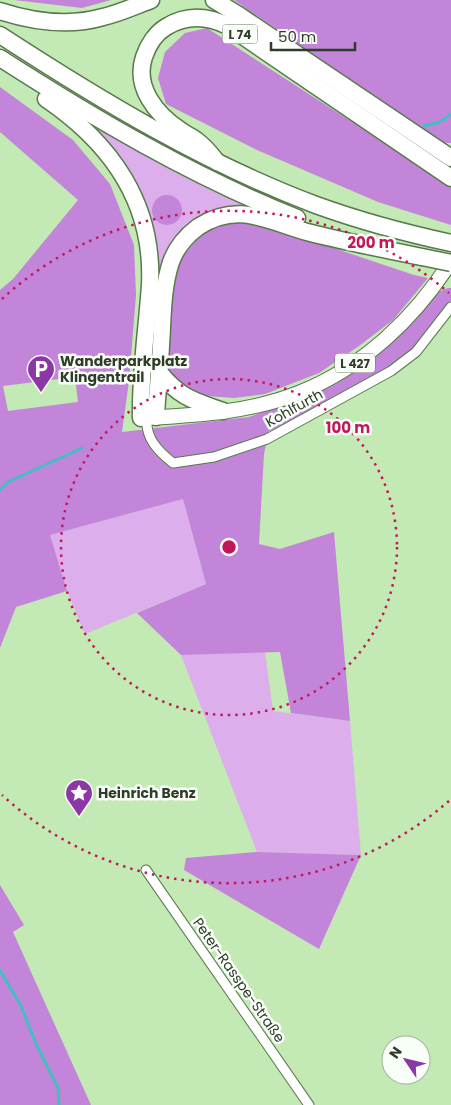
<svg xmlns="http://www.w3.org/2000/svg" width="451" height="1105" viewBox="0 0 451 1105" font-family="Poppins,sans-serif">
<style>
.green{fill:#dcafec}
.forest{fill:#c385d9;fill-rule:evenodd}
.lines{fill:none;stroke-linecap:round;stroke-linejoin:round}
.stream{stroke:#41c0c3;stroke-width:3}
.street-casing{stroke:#58794b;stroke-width:11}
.primary-casing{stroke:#58794b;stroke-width:16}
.highway-casing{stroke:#58794b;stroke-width:19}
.street{stroke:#fff;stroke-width:9}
.primary{stroke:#fff;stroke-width:14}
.highway{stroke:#fff;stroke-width:16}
.highway-bridge-casing{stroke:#58794b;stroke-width:19;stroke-linecap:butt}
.highway-bridge{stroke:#fff;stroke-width:16}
.ring{fill:none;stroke:#c2185b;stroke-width:2.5;stroke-dasharray:2.5 5}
.labels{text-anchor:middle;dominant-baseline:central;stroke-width:5;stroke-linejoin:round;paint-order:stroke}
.shield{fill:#fafef9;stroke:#6b7667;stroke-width:1}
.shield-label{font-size:12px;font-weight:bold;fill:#2e3c28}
.poi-label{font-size:14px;font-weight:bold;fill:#2e3c28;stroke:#fafef9;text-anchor:start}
.street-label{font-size:14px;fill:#2e3c28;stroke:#fafef9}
.centre{fill:#c2185b;stroke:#fafef9;stroke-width:2.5}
.ring-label{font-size:15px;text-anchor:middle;font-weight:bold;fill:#c2185b;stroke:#fafef9;stroke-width:5;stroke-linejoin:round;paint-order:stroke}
</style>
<rect width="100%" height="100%" fill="#c3e9b5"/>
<g class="green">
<path d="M70,109L269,214C257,212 243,209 230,209C199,210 180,230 165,255L152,401L148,400L156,248C152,221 143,191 127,168C112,146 89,128 70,109Z"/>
<polygon points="183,499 206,584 85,634 67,591 49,535"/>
<polygon points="265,652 273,711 350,721 361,855 257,852 181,655"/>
</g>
<g class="forest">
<polygon points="14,0 111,0 82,8"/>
<polygon points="234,0 451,0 451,143 442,143"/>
<polygon points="207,28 451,186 451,225 378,202 257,150 166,104 158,78 165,52 185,33"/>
<path d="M0,87L73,140L110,184L134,245L136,295L129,381L122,432L249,417L302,398L336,382L380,353L411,325L440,291L448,288H451V302L415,346L389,368L287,425L269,431L264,454L259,544L280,549L334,532L350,721L291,713L280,652L181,655L137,613L206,584L183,499L50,535L67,591L16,607L0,648V290L13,279L78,200L0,132ZM75,377L78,402L8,411L3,386Z"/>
<circle cx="167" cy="210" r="15"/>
<polygon points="253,221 414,275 428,278 393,320 359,346 319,373 265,394 234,398 207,396 191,392 178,384 168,370 167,349 176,272 184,254 206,230 226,222"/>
<polygon points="257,852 361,855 319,949 184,870 186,858"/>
<polygon points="0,885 24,925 13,932 91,1105 0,1105"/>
</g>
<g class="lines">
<g class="stream">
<polyline points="424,126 440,122 451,114"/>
<polyline points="0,490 8,482 82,448"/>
<polyline points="0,970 20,1004 38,1048 58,1088 59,1105"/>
</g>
<g class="street-casing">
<g id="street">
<path d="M147,418C145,438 158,451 173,463L214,457L267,439L391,371L416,352L451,307"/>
<polyline points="146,870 309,1105"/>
</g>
</g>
<g class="primary-casing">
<path id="primary" d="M147,418C198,415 253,412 301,392C364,366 415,318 451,261"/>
</g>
<g class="highway-casing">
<g id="highway">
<polyline points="214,0 237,14 451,158"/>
<path d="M0,11C34,22 68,27 103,17C120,13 135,6 151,0"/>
<path d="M0,35C100,100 204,163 316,205C360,221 405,233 451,243"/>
<path d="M0,58C95,119 192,176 297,218"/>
<path d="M46,99C111,143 154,204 150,285C147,329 140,373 141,418"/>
<path d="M217,162C211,154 204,146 196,140C191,136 185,134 180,130C156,114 134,87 144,57C148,45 156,33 166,27C187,14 208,16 228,26L451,178"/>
<path d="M160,373C180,398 195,401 223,411"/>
<path d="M156,417C157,393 160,369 161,345C163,318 162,289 171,262C176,248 186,236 198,227C238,201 267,221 307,232C345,242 384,249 422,257"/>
</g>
</g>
<use href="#street" class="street"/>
<use href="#primary" class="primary"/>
<use href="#highway" class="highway"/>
<g class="highway-bridge-casing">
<polyline id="highway-bridge" points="422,257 451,263"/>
</g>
<use href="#highway-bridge" class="highway-bridge"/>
</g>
<g class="ring">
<circle cx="229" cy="547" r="168"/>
<path d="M449 801A336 336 0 0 1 2 795M2 299A336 336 0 0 1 449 293"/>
</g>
<defs>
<g id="parking-pin" transform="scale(1.4375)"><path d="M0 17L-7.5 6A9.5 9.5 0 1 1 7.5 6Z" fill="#8b37a5" stroke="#fafef9"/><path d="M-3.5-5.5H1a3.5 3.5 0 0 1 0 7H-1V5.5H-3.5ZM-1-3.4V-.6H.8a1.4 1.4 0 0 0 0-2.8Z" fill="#fff"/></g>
<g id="sight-pin" transform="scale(1.4375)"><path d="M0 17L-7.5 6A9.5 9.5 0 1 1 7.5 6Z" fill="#8b37a5" stroke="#fafef9"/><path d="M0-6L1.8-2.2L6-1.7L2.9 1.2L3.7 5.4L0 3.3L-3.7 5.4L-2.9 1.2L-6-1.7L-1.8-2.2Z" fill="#fff"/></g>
</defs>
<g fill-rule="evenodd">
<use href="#parking-pin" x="41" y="369"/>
<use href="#sight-pin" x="79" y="793"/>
</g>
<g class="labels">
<g class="shield">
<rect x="222.5" y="24.5" width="35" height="19" rx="4"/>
<rect x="335" y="353.5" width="40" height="19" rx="4"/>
</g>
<g class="shield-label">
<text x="240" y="34">L 74</text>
<text x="355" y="363">L 427</text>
</g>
<g class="poi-label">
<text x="60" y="361">Wanderparkplatz<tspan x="60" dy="16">Klingentrail</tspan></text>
<text x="98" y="793">Heinrich Benz</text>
</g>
<g class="street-label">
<text transform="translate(294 408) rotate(-29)">Kohlfurth</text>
<text transform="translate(239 980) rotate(55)">Peter-Rasspe-Straße</text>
</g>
</g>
<circle cx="229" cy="547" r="8" class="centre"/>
<g class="ring-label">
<text x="371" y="248">200 m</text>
<text x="348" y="433">100 m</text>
</g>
<g transform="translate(406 1060) rotate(305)"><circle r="24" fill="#fafef9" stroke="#a8b0a5"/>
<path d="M0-4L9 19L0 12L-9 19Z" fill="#8b37a5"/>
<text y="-8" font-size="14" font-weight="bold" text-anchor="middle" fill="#2e3c28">N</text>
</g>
<path d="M271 42v8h84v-8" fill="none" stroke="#2e3c28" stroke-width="2.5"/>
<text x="278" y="42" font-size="15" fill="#2e3c28" stroke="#fafef9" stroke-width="4" paint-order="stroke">50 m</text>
</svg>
